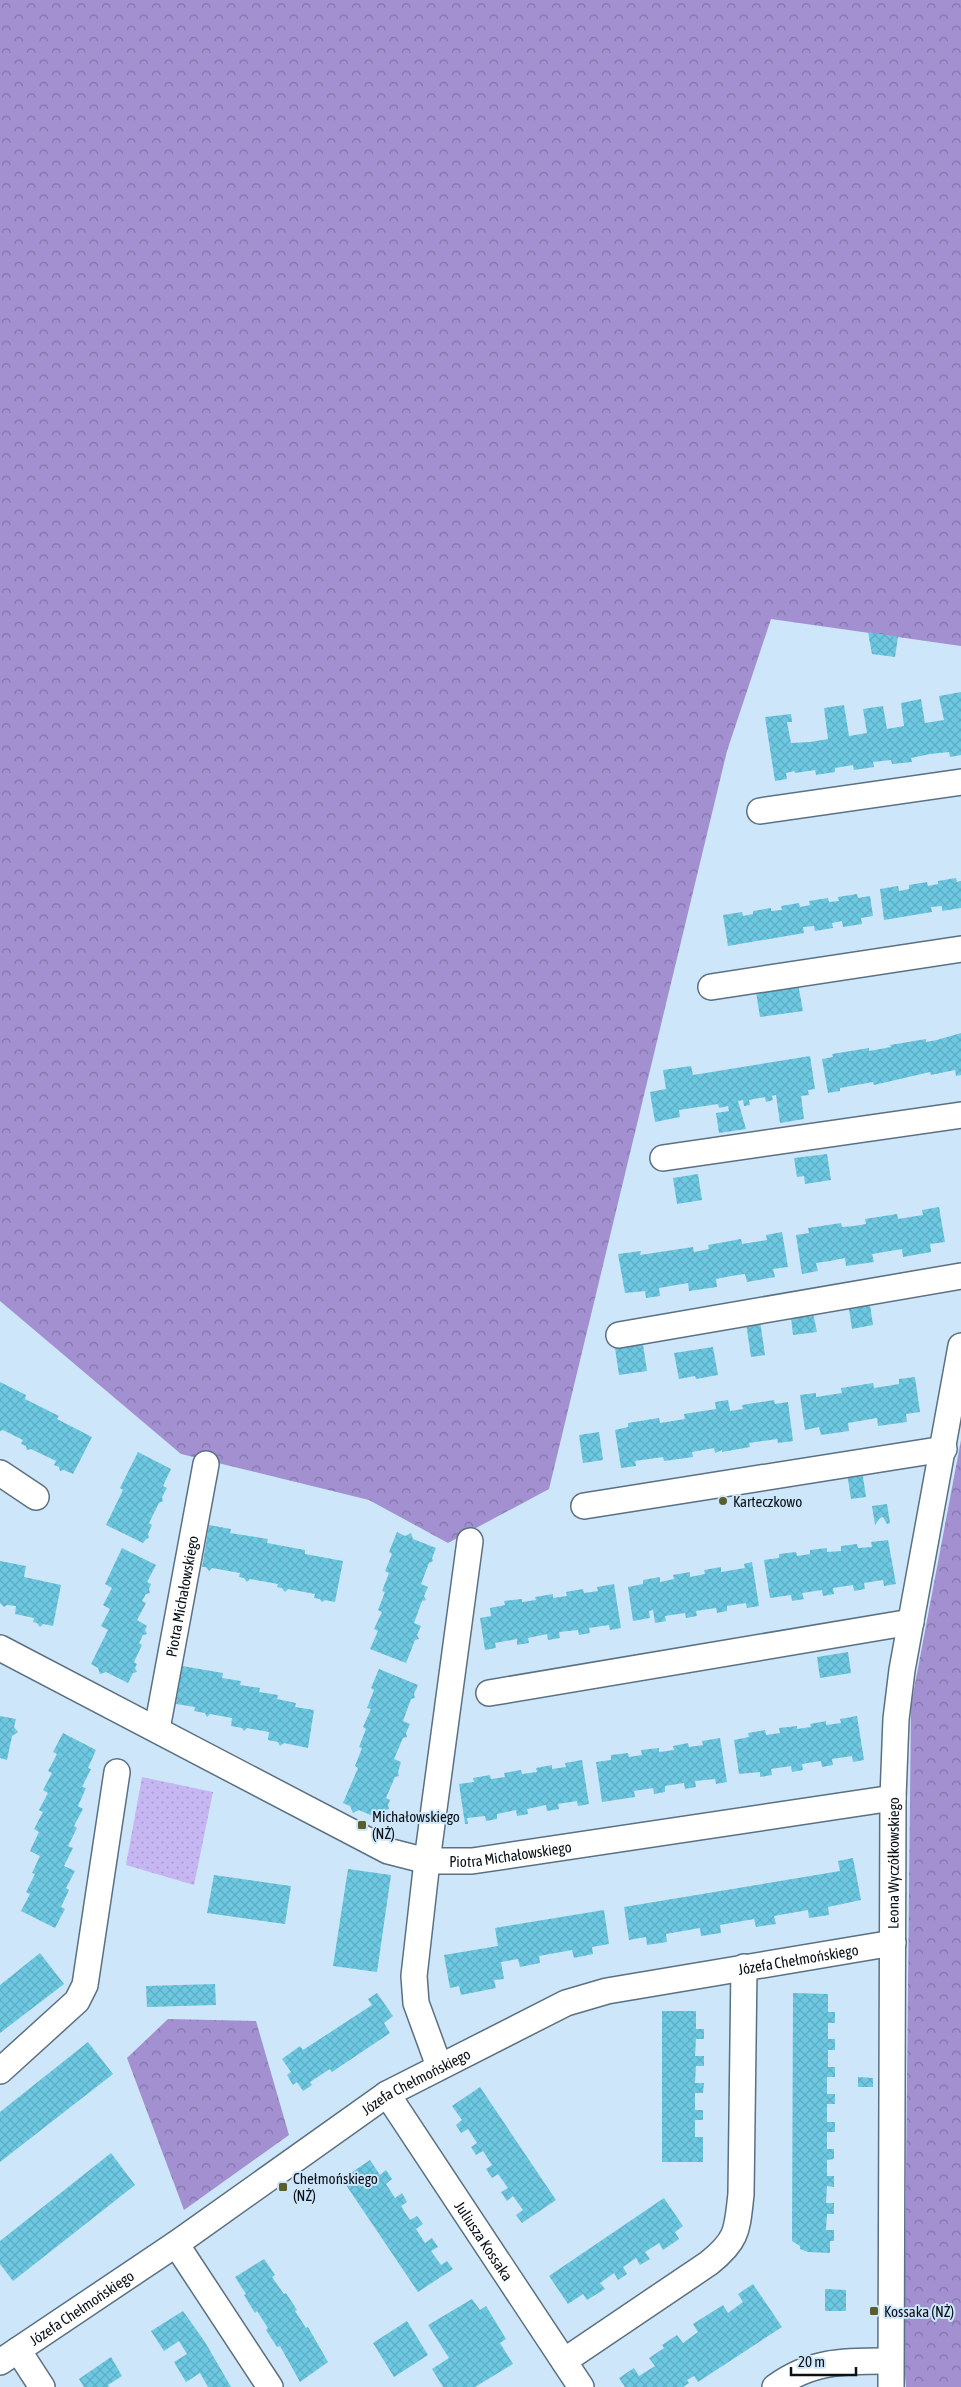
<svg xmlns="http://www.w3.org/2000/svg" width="961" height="2387" viewBox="0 0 961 2387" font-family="'Asap Condensed',sans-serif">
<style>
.green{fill:url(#green-dots)}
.forest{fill:url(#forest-crowns)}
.building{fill:url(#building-cross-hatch)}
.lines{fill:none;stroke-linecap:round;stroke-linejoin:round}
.minor-casing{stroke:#5b7082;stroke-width:28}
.minor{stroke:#fff;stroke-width:25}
.poi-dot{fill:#5b5e2b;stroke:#cee6fa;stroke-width:2}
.labels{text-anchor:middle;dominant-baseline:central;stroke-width:4;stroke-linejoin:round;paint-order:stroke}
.poi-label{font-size:15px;fill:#091117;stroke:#cee6fa;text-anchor:start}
.street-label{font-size:15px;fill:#091117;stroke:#cee6fa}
</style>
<defs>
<pattern id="green-dots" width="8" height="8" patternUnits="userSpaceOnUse" patternTransform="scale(1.25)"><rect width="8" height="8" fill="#c6b7f3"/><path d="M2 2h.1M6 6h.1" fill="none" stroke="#a99cd0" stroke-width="1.8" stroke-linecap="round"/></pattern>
<pattern id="forest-crowns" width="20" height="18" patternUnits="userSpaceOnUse" patternTransform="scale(1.25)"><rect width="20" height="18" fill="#a290d1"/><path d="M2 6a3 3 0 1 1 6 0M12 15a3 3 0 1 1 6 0" fill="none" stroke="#8274a9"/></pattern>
<pattern id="building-cross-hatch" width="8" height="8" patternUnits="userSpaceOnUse" patternTransform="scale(1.25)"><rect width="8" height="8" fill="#6dc9e2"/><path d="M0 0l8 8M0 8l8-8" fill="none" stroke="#5dacc1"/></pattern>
</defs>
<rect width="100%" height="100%" fill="#cee6fa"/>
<polygon class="green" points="142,1777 213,1792 194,1885 126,1865"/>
<g class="forest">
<polygon points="0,0 961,0 961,646 771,619 727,751 549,1489 448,1543 369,1500 181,1454 0,1301"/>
<polygon points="961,1440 961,2387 906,2387 904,2364 911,1705"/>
<polygon points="168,2019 256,2021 289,2135 184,2210 127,2058"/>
</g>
<g class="building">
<polygon points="868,632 898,637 895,657 872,654"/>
<polygon points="961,692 961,755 950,757 949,752 930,754 911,758 912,762 892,764 891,760 873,762 874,767 854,770 853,765 835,768 835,772 816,775 815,770 795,773 794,771 786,773 787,779 775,781 765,717 791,714 792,722 787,722 791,743 810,742 828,739 824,708 844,705 849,736 867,733 863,709 883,706 887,729 904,726 901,703 921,699 925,723 944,720 939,696"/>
<polygon points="956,878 957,882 961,881 961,908 942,911 942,906 931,907 932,912 884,920 880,889 898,886 899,891 909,889 909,885 927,882 928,886 938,884 938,881"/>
<polygon points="857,894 858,898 870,896 873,916 861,918 862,924 843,927 842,921 832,923 833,928 815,931 814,926 803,927 804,933 728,946 723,915 742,912 743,916 753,914 753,911 771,908 771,911 782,910 781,906 799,903 800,907 810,905 809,901 828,898 829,902 839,901 838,897"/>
<polygon points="798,984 803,1011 760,1017 756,992 784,989 784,986"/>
<polygon points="961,1033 961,1075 956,1076 955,1070 931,1075 930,1072 874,1085 873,1082 840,1088 840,1091 828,1093 822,1059 833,1057 832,1054 869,1048 869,1051 891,1047 890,1045 926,1039 926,1042 937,1040"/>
<polygon points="810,1056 815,1089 808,1090 809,1095 801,1096 804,1119 780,1123 776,1095 772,1096 773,1100 766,1102 765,1097 749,1100 750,1105 744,1106 743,1100 738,1101 746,1129 719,1133 716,1113 729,1111 728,1106 719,1108 718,1104 679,1110 680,1117 655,1122 650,1092 666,1089 663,1070 691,1066 693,1075"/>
<polygon points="827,1154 831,1180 805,1184 804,1176 797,1177 794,1158"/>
<polygon points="698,1174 702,1200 677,1204 673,1178"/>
<polygon points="939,1207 945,1242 930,1244 931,1252 903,1257 902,1249 872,1254 874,1262 846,1266 845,1258 830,1261 816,1263 818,1271 802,1274 796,1235 809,1233 808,1228 841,1223 842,1227 854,1226 866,1224 865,1219 897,1214 898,1219 923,1215 922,1210"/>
<polygon points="782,1232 788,1267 773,1269 775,1277 747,1282 745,1274 731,1276 716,1279 717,1287 689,1291 688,1283 659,1288 660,1296 646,1298 645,1291 625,1293 618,1254 641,1251 640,1255 693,1247 694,1252 709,1249 708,1245 741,1239 742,1244 767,1240 766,1235"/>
<polygon points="870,1305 873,1325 852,1329 849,1309"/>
<polygon points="813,1313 817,1332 793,1335 791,1317"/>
<polygon points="760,1321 765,1355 751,1357 746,1323"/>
<polygon points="643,1344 647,1371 619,1375 615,1348"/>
<polygon points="713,1347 718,1375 696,1379 695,1376 679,1379 674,1353"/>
<polygon points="915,1377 920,1412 906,1414 907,1422 878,1426 877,1418 848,1423 849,1431 821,1435 819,1427 805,1430 800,1395 816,1393 816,1397 842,1393 841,1388 873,1383 874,1388 887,1386 899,1384 899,1379"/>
<polygon points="0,1382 26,1395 25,1399 59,1416 57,1419 92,1437 73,1474 64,1470 60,1471 59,1467 54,1465 56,1461 31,1449 27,1450 26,1446 21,1444 23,1440 3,1430 0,1431"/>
<polygon points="728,1400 730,1411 743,1409 742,1405 774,1400 775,1404 788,1402 793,1441 778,1443 777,1439 749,1443 750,1447 722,1452 722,1450 715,1453 714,1448 692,1452 693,1457 664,1461 663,1457 635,1461 636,1466 621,1468 615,1430 628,1427 628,1423 659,1418 660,1423 685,1419 684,1414 716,1409 715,1402"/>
<polygon points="599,1432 603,1460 583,1463 579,1435"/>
<polygon points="138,1452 171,1469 163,1486 167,1488 162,1497 163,1501 159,1503 149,1523 152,1525 148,1534 149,1538 146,1539 143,1543 106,1525 123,1490 120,1488"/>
<polygon points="862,1470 866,1497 851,1499 847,1473"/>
<polygon points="887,1504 890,1523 887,1524 883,1517 880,1518 875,1525 872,1506"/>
<polygon points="209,1525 231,1529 230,1533 268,1539 267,1543 305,1550 305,1554 343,1561 335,1602 325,1600 322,1602 320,1599 314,1598 315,1594 288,1589 285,1592 282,1588 277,1587 278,1584 250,1579 247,1582 244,1578 239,1577 240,1573 212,1568 209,1571 206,1567 202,1567"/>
<polygon points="397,1532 405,1536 411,1533 413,1539 436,1548 432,1558 433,1561 429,1563 421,1584 428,1587 424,1596 426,1600 422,1601 414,1623 421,1626 417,1635 419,1639 415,1640 406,1663 370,1649 378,1631 374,1629 382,1612 378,1610 385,1592 382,1591 389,1573 385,1571 392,1554 389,1552"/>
<polygon points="888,1540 896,1584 884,1586 883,1580 864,1583 865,1589 854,1591 853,1585 833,1588 834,1594 823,1596 822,1590 802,1593 804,1599 792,1601 791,1595 770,1598 764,1560 779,1558 779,1554 796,1552 797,1556 810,1554 810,1550 827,1548 827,1552 841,1551 841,1546 857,1544 858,1548 872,1547 871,1542"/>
<polygon points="122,1548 156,1565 147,1582 151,1584 149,1589 150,1593 146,1594 142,1601 146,1603 137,1620 147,1626 145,1630 147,1634 143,1635 139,1643 142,1645 134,1662 137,1664 135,1668 137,1672 133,1673 128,1683 106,1672 100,1674 98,1668 91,1664 108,1630 101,1626 110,1609 103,1605 112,1588 105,1584"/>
<polygon points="0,1561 26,1566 24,1577 61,1585 53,1626 43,1624 40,1627 37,1623 33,1622 34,1618 15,1614 16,1606 7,1605 4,1607 0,1603"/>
<polygon points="752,1562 759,1606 747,1608 746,1603 727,1606 727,1611 717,1613 716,1608 696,1611 697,1616 686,1618 685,1613 665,1616 666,1621 655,1623 653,1610 649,1611 650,1618 633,1621 628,1587 643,1584 643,1580 660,1577 660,1582 674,1579 673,1575 690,1572 690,1577 705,1574 704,1570 721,1567 721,1572 745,1568 744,1564"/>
<polygon points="614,1584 621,1628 610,1630 609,1625 589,1628 590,1633 579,1635 578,1630 559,1632 560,1638 548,1640 547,1634 528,1638 529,1643 517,1645 517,1639 495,1643 496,1648 485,1650 480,1618 491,1616 490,1608 505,1605 504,1601 522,1599 522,1602 536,1600 535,1597 553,1594 553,1598 567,1596 566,1592 583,1589 584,1593 598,1591 597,1587"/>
<polygon points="848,1652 851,1673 820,1678 817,1657"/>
<polygon points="182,1666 223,1673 222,1678 241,1681 240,1685 260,1688 259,1692 278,1695 277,1699 296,1703 295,1707 314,1710 308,1748 284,1743 280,1746 278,1742 268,1740 269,1732 247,1728 244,1731 242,1728 231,1726 232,1718 210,1714 207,1717 205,1713 194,1711 195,1707 176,1704"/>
<polygon points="379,1669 418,1685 414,1694 415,1698 411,1699 403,1721 410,1724 406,1733 407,1737 403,1738 394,1759 401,1762 398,1772 399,1776 395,1777 386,1798 390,1800 388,1805 389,1809 385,1810 382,1820 359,1810 353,1813 350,1806 343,1803 358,1768 355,1766 362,1748 359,1747 366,1729 363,1727 371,1709 367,1708 374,1690 371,1688"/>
<polygon points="0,1716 16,1719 14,1727 18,1732 12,1736 7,1760 0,1758"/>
<polygon points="857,1716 864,1760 853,1762 852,1756 832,1759 833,1765 822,1767 821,1761 802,1764 803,1770 792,1772 791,1766 771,1769 772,1775 760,1777 760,1772 739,1774 734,1740 749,1737 748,1733 765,1730 766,1735 780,1733 779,1728 797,1726 797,1729 811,1727 810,1724 826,1721 826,1725 841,1723 840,1719"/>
<polygon points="63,1733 96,1750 88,1768 91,1769 82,1787 86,1788 78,1806 83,1809 74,1826 77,1828 68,1846 73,1848 64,1866 75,1871 66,1888 69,1890 61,1907 65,1909 55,1928 21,1911 30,1894 26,1892 35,1874 32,1873 40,1856 30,1851 39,1832 34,1829 43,1812 39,1810 48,1793 43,1790 52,1773 48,1771 57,1754 53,1752"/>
<polygon points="720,1738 727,1782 716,1784 715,1779 695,1781 696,1787 685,1789 684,1783 665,1786 665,1792 654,1794 653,1788 634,1791 635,1797 602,1802 596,1762 611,1760 611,1755 628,1753 629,1757 642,1755 641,1750 659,1748 659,1752 674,1750 673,1746 688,1743 689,1747 703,1745 702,1741"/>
<polygon points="582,1760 589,1804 578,1806 577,1801 558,1804 559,1809 547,1811 546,1805 527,1809 528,1814 517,1816 516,1810 497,1814 497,1819 486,1821 485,1816 467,1818 468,1824 465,1824 459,1784 474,1782 473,1778 490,1775 491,1779 505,1777 504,1773 521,1770 522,1774 537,1772 536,1768 552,1765 552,1769 566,1767 565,1763"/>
<polygon points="853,1858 861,1900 828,1907 829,1915 809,1918 808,1910 774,1916 776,1924 756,1927 754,1919 720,1925 721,1933 701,1936 700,1928 666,1934 667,1942 647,1945 646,1937 629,1940 624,1907 840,1871 838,1861"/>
<polygon points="348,1869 391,1875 377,1972 333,1966"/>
<polygon points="214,1875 291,1886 285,1924 207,1913"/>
<polygon points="604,1910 609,1944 592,1947 593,1954 574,1958 572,1950 539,1956 540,1963 520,1967 518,1959 501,1962 504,1979 494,1980 496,1988 461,1995 459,1986 450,1988 444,1955 498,1946 495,1928"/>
<polygon points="40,1953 64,1984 0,2033 0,1985"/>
<polygon points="215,1984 216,2005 147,2007 146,1986"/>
<polygon points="377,1993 393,2016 384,2023 390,2033 332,2072 330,2069 310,2082 312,2085 303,2091 297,2082 293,2085 287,2075 291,2072 282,2059 300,2046 303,2050 372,2005 368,1999"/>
<polygon points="793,1993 828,1994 828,2012 835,2012 835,2023 828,2023 828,2039 835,2039 835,2050 828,2050 828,2067 835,2067 835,2077 827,2077 827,2094 835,2094 835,2104 827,2104 827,2122 835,2122 835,2132 827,2132 827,2149 834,2149 834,2159 827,2160 827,2176 834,2176 834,2187 827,2186 826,2203 834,2203 834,2214 827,2214 826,2230 834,2230 834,2241 830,2241 830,2253 808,2252 800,2249 800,2246 792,2241"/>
<polygon points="662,2011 696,2011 696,2029 704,2029 704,2039 696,2039 695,2056 704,2056 704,2066 696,2066 695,2083 704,2083 703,2093 695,2093 695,2110 703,2110 703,2120 695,2120 695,2137 703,2137 703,2162 662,2162"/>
<polygon points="88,2042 113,2074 0,2162 0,2112"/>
<polygon points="858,2077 873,2078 873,2087 858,2087"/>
<polygon points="480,2087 556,2200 522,2223 516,2215 523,2210 513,2196 507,2201 501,2192 508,2188 498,2174 492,2178 486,2169 492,2165 483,2151 476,2155 471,2147 477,2143 468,2129 461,2133 456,2125 462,2120 452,2106"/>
<polygon points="111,2153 135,2185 13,2281 0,2264 0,2241"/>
<polygon points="370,2160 380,2175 386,2170 392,2179 386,2184 395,2198 402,2193 407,2202 401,2206 410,2220 417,2216 423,2224 416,2229 425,2243 432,2238 438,2247 431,2251 441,2265 447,2261 453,2269 418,2292 342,2179"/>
<polygon points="664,2198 683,2226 675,2232 679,2239 663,2250 659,2243 645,2252 650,2259 640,2265 636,2258 623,2267 627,2274 618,2280 614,2273 600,2283 605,2289 587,2300 583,2294 568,2304 549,2276"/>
<polygon points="264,2259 275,2275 272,2277 284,2294 286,2293 297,2310 295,2311 306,2328 308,2327 328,2362 300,2382 280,2346 277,2347 266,2330 268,2328 257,2311 255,2313 244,2295 246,2294 235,2277"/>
<polygon points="753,2284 782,2327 698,2382 694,2376 687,2380 689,2383 683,2387 625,2387 619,2378 634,2368 639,2376 655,2366 649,2358 664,2348 662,2345 677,2335 683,2343 698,2332 693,2324 723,2305 728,2313 743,2302 738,2294"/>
<polygon points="825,2289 846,2290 846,2311 825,2311"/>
<polygon points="472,2299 480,2310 486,2306 506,2339 500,2343 513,2364 475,2387 443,2387 432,2369 449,2358 428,2325"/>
<polygon points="183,2311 205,2342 231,2387 208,2387 200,2373 186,2382 174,2362 187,2354 179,2341 164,2351 151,2331"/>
<polygon points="407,2321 428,2355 394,2377 373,2343"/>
<polygon points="111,2357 122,2376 108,2385 109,2387 84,2387 79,2379"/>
</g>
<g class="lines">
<g class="minor-casing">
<g id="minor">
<polyline points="760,811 961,782"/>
<polyline points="711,987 961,949"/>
<polyline points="663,1158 961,1115"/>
<polyline points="619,1335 961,1276"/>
<polyline points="0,1473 36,1497"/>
<polyline points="584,1506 944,1449"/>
<path id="s1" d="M0,1648L388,1851L427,1861H472L893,1798"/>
<polyline points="489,1693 911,1622"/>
<path id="s2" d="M157,1729L206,1464"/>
<polyline points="439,2066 416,2003 414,1976 427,1861 470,1541"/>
<polyline points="0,2071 77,2001 85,1985 117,1772"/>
<path id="s3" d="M387,2094L581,2387"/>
<polyline points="176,2244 270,2387"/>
<polyline points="18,2350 42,2387"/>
<path d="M564,2361L709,2263C738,2240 737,2230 741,2194L744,1967"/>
<path id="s4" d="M0,2362L176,2244L387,2094L566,2003L607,1991L893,1943"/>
<path d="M775,2387C812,2360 845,2361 890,2361"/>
<path id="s5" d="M891,2387L893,1798L896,1719L902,1670L961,1346"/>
</g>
</g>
<use href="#minor" class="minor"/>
</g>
<g class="poi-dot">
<circle cx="723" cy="1501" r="5"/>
<rect x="357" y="1820" width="10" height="10" rx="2.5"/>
<rect x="278" y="2182" width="10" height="10" rx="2.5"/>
<rect x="869" y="2306" width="10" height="10" rx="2.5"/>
</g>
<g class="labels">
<g class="poi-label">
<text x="733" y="1501">Karteczkowo</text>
<text x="372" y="1816">Michałowskiego<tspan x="372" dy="17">(NŻ)</tspan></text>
<text x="293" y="2178">Chełmońskiego<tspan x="293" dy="17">(NŻ)</tspan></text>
<text x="884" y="2311">Kossaka (NŻ)</text>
</g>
<g class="street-label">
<text stroke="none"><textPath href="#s2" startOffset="135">Piotra Michałowskiego</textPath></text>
<text stroke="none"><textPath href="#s1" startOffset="562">Piotra Michałowskiego</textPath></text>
<text stroke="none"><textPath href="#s5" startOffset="524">Leona Wyczółkowskiego</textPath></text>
<text stroke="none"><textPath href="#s4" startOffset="908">Józefa Chełmońskiego</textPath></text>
<text stroke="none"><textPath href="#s4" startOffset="502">Józefa Chełmońskiego</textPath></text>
<text stroke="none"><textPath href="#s3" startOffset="176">Juliusza Kossaka</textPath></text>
<text stroke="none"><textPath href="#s4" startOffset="98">Józefa Chełmońskiego</textPath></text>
</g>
</g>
<path d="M791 2367v8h65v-8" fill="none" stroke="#091117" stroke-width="2.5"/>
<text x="798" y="2367" font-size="15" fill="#091117" stroke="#cee6fa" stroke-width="4" paint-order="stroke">20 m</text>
</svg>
